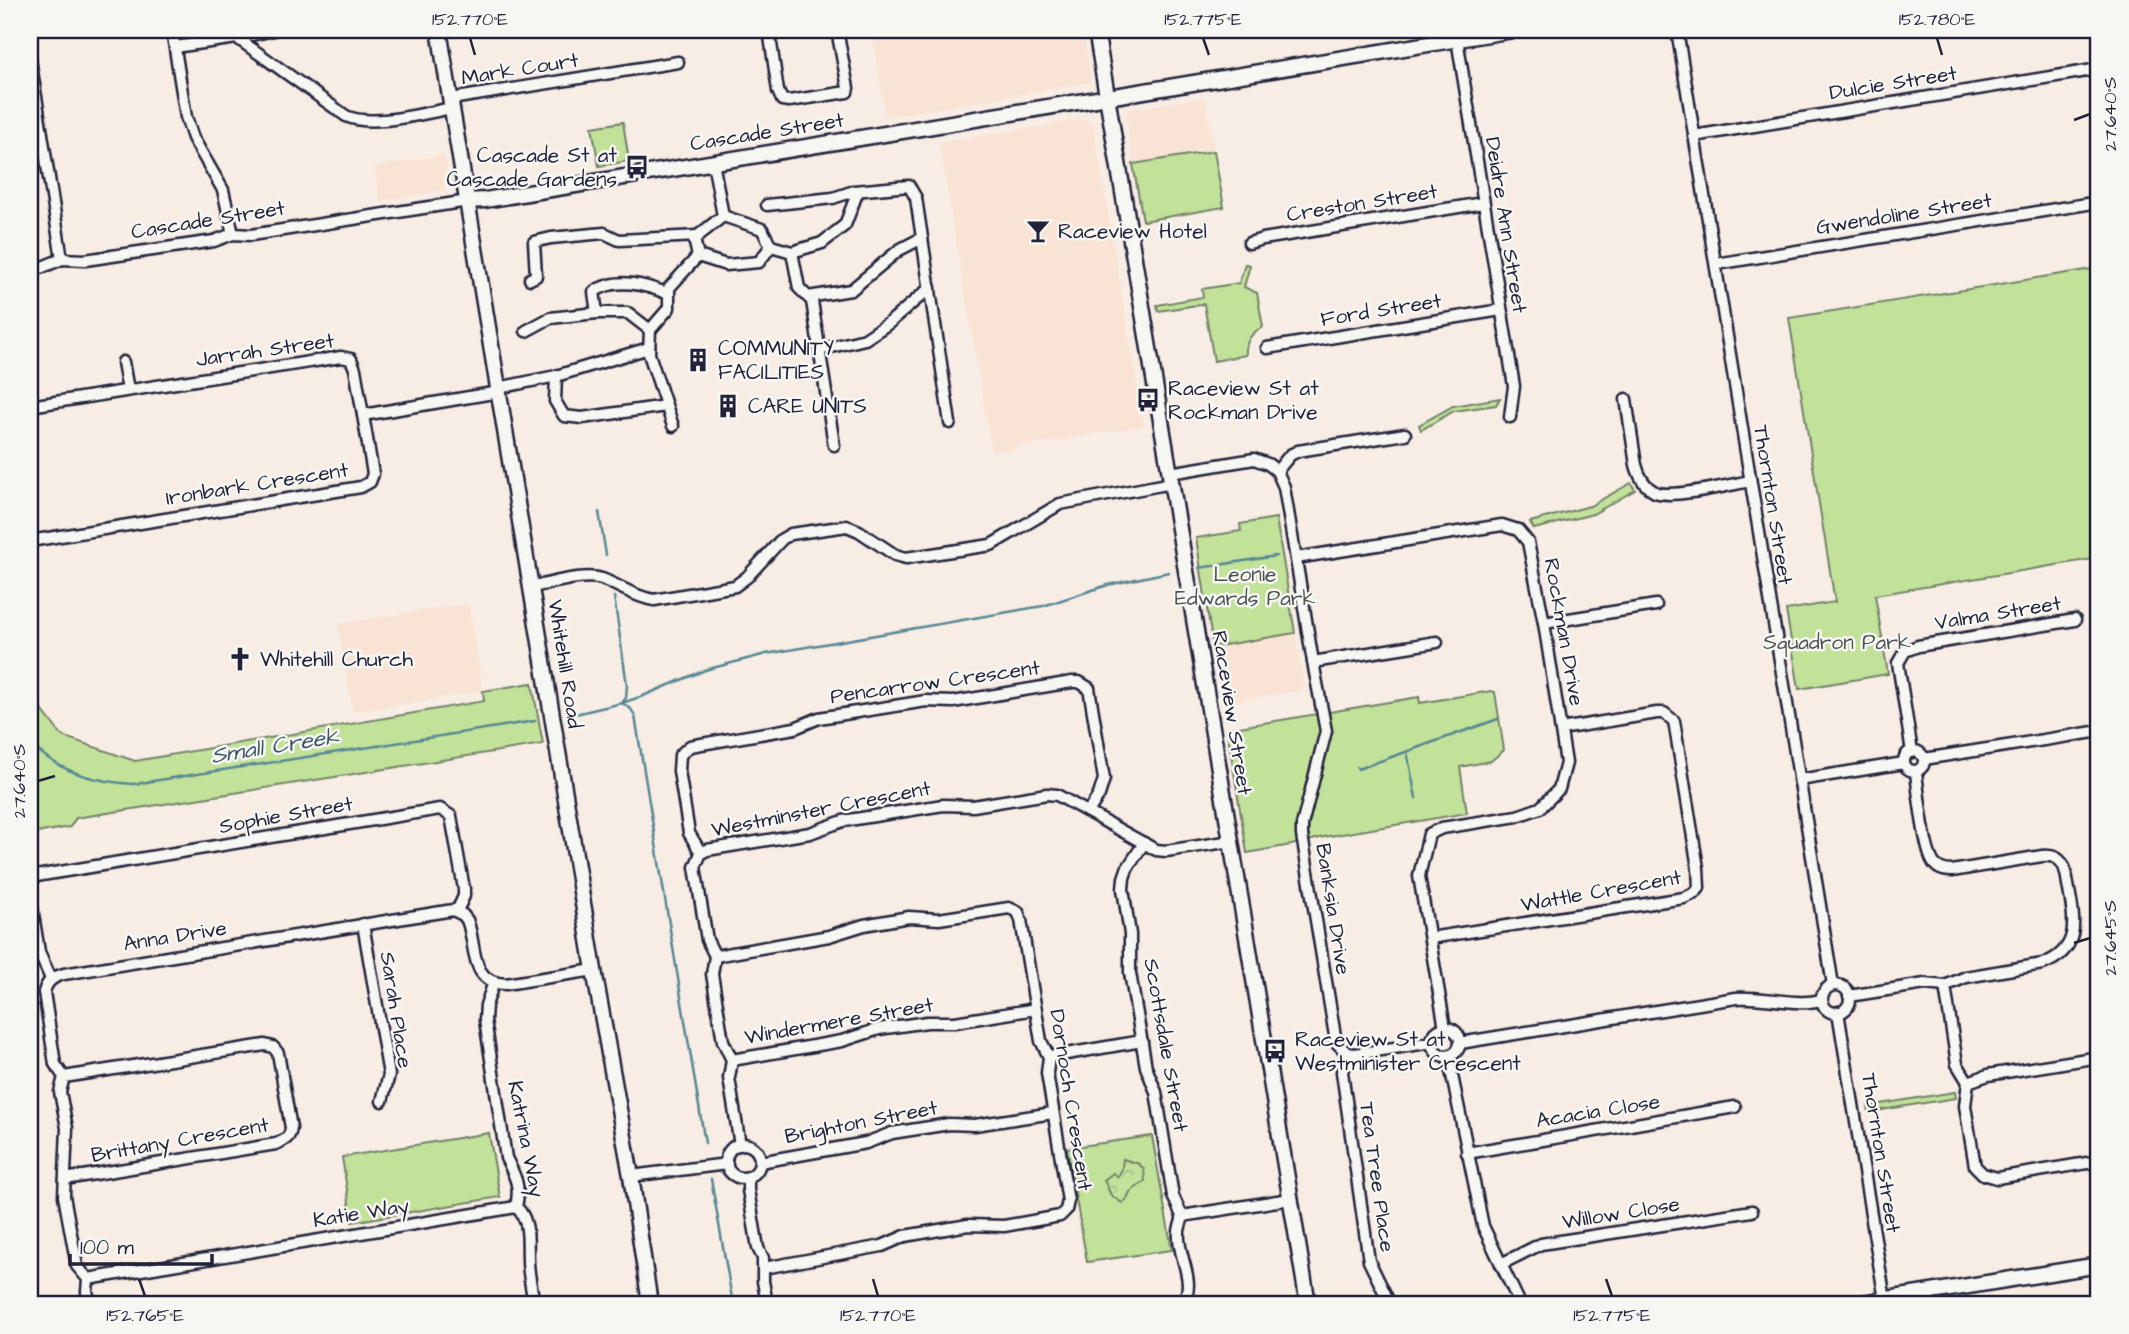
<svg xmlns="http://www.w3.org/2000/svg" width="2129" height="1334" viewBox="0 0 2129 1334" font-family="'Architects Daughter',sans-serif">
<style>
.built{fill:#f9e3d4}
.green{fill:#c2e199;stroke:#72826a;stroke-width:2}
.forest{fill:url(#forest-crowns);stroke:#72826a;stroke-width:2}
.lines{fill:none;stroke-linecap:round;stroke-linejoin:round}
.stream{stroke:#568794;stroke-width:2.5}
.street-casing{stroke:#22223b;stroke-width:15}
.secondary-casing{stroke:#22223b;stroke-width:19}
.street{stroke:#f6f6f2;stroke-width:10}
.secondary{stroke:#f6f6f2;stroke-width:14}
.ticks{fill:none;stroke:#22223b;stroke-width:2.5}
.labels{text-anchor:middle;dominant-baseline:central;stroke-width:5;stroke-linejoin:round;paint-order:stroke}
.street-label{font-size:21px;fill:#22223b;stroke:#f6f6f2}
.poi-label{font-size:21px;fill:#22223b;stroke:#f6f6f2;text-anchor:start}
.park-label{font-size:21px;fill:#4a5252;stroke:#f6f6f2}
.water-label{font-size:23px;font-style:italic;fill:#3c5567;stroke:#f6f6f2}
.neatline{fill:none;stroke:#22223b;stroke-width:2.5}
.ticks-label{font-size:18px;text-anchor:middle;fill:#22223b}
</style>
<defs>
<pattern id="forest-crowns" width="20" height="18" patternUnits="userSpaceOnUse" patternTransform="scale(1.75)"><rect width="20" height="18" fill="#c2e199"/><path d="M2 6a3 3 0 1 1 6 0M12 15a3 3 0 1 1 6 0" fill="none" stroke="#a6c185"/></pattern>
</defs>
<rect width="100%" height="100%" fill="#f7ede4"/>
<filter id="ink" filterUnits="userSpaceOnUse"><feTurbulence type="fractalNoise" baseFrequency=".0143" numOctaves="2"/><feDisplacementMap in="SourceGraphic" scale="14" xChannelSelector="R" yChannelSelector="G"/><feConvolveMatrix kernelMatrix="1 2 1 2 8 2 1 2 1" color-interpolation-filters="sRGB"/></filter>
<g filter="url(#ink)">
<g class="built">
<polygon points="871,30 1083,30 1091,82 886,117"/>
<polygon points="1205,97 1214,151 1133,164 1126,116 1128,112 1132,109"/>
<polygon points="1086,119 1093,123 1144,426 992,452 939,142"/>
<polygon points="444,155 449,182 444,190 380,201 375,167"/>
<polygon points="468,603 483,691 353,712 338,624"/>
<polygon points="1295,633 1304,690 1223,703 1213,647"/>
</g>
<g class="green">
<polygon points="623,122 629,161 599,166 592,127"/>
<polygon points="1214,151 1224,207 1143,221 1133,164"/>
<path d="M1245,264L1250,265L1244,287L1257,293L1263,327C1251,333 1245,341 1246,355L1214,361L1204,304L1158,311L1157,305L1203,297L1202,289L1239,283Z"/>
<polygon points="2099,268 2099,558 1875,595 1888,674 1799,689 1786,610 1835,602 1789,318"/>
<polygon points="1500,398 1496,405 1454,411 1421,430 1419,425 1453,406"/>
<polygon points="1631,483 1635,490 1593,514 1534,529 1530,522 1590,506"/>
<polygon points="1276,518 1295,633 1213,647 1196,538 1241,531 1240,524"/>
<polygon points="532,683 543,744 76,818 70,827 30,834 30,694 62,736 135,761 484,701 483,691"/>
<polygon points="1491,691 1495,692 1504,750 1491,761 1460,767 1467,813 1324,837 1291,845 1247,853 1227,729 1419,697 1420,703"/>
<polygon points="1955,1092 1956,1098 1869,1112 1868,1106"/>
<polygon points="489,1133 500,1197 352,1222 342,1157"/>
<polygon points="1152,1136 1172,1250 1087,1262 1067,1148"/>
</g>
<polygon class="forest" points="1123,1159 1139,1164 1144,1169 1145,1181 1130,1192 1127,1199 1122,1203 1111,1195 1104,1180 1113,1173 1118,1177 1122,1169"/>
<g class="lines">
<g class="stream">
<polyline points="599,512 606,555"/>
<polyline points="1199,568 1276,556"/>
<polyline points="614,597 627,685 626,698 622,703"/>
<polyline points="622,703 643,696 705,670 766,654 1043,606 1108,585 1169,572"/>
<polyline points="567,716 622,703 631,709 635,716 705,1143"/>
<path d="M30,742C56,772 95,782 134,784L535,721"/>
<polyline points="1407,752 1416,798"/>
<polyline points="1357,767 1358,769 1498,719"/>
<polyline points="711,1179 733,1304"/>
</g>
<g class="street-casing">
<g id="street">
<polyline points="172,30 186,117 193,138 223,190 233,234"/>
<polyline points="769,30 778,91 782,100 789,101 847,92 848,88 837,30"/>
<polyline points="1677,30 1833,985"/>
<path d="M237,38L346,116C372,128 424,113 452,108"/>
<polyline points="1457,39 1514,386 1510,417"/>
<polyline points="175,47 237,38 274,30"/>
<polyline points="30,59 62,259"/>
<polyline points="451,99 678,62"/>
<polyline points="1694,136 2099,69"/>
<polyline points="713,162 723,216 762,229 771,246 759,262 726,265 698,256 694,239 723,216"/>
<polyline points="767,205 833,198 854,191 909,186 916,198 950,423"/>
<polyline points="1249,243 1263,239 1483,203"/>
<polyline points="771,246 792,252 799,288 812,301 834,445"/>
<polyline points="792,252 822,243 845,225 858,191"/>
<polyline points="1716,264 2099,202"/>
<polyline points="30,269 40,268 62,259 85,260 214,241 233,234 251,235 468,201"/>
<polyline points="530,279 536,276 534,242 551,238 604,233 619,240 698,236"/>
<polyline points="808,297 851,290 899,250 922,238"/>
<path d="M597,313L594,292C616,276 646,285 669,294"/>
<polyline points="526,331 550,318 597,313 628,313 650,330"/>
<polyline points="1267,348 1501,310"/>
<polyline points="819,350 865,339 889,323 930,288"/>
<polyline points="123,362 128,390"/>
<polyline points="556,376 555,401 564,416 582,418 666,406"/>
<polyline points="498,388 556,376 649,348"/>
<path d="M1626,399L1636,465C1639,476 1645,487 1655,492C1672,499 1729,485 1750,481"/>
<polyline points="30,406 341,357 351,359 355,369 363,415"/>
<polyline points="673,426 649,354 650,330 669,308 669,288 698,256"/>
<polyline points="1277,471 1290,455 1298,451 1405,434"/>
<polyline points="1170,473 1254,459 1268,464 1277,471 1284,487 1313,662 1326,731 1302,825 1302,835 1336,1042 1347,1053 1355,1054 1433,1042"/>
<polyline points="30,541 361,487 370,482 373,474 363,415 499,392"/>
<polyline points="1296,558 1502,525 1518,530 1528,542 1544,623 1566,763 1559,789 1540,808 1517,816 1442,828 1429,834 1419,876 1445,1028"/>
<path d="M531,587C550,584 584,573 602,579C620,586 635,597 654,600L735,586L747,577L782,539L791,534L847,526L859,531L895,555L906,558L991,545L1060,504L1172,483"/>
<polyline points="1544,623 1656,605"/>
<polyline points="1313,662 1437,642"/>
<circle cx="1914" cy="761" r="10"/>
<polyline points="1912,752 1898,663 1905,651 1918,646 2075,620"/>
<polyline points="1924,759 2094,732"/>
<polyline points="1799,780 1904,763"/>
<polyline points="1144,843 1127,869 1124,878 1123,889 1130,934 1130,973 1146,1067 1156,1092 1173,1196 1182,1216"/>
<polyline points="701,853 689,833 679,771 680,755 690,746 795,728 819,718 926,701 953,702 1072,682 1079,682 1089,688 1104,779 1099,795 1088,812"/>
<polyline points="30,877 440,809 451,816 464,889 464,896 457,911"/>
<polyline points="30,895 39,952 51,979"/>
<polyline points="363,924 389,1075 382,1101"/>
<polyline points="1430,938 1684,898 1695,893 1699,888 1698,868 1674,721 1664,713 1657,713 1561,729"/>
<polyline points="715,956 829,936 864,925 909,917 939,919 1009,908 1018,912 1021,920 1041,1041 1049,1057 1047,1073 1068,1201 1066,1210 1060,1216 1004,1226 968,1225 905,1236 882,1246 764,1268"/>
<path d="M494,982L486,1005L485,1020L506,1158C515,1176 521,1186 516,1207C531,1220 527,1242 528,1260C528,1274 532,1290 534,1304"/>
<circle cx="1836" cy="999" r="14"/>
<polyline points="1945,986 1957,1064 1968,1082"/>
<path d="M1849,996L1925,984L1945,986L1966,977L2043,964C2080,950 2075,922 2069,890C2067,881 2067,870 2062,863C2057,856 2050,855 2042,856L1952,871C1944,871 1937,869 1933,862C1924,848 1918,790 1916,772"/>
<polyline points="1838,1012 1885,1300"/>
<circle cx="1446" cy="1042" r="14"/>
<path d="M1460,1043L1736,998C1759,995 1804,1008 1822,999"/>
<polyline points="2099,1050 2093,1058 2099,1063"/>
<polyline points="1347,1053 1342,1072 1369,1261 1390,1304"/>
<polyline points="1448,1056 1483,1226 1520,1304"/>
<polyline points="1049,1057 1142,1041"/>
<polyline points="732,1060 842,1041 879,1029 927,1022 955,1022 1036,1009"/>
<path d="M64,1077L265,1045L273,1047L278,1053L291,1128C290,1138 285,1140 276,1144L65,1179"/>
<polyline points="1968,1082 1965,1106 1975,1166 1983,1174 1997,1178 2099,1161"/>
<polyline points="1968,1082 1988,1075 2093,1058"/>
<circle cx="743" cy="1161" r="17"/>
<polyline points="740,1145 729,1078 732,1060 723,1041 712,974 715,956 707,940 695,867 701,853 707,850 810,833 843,821 943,805 973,806 1047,794 1057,795 1156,850 1166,851 1232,841"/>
<polyline points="1467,1153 1735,1107"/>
<polyline points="760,1162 866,1143 892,1133 949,1124 975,1125 1053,1113"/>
<polyline points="631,1176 727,1164"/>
<polyline points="748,1177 748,1190 758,1248 763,1258 763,1281 767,1304"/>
<polyline points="1501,1264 1541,1244 1752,1211"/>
<polyline points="88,1279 516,1207"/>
<path d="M91,1304L87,1292L88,1279L77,1266L64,1196L67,1128L60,1092L64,1077L55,1064L44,992C47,981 53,977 64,974L453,910L463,915L467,920C477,944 468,983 506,984L594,970"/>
<path d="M1181,1304C1199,1284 1176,1254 1179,1232C1179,1225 1183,1223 1182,1216L1290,1199"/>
</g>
</g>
<g class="secondary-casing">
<g id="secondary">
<polyline points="439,30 594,970 631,1176 650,1304"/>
<polyline points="1096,30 1308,1304"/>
<polyline points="468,201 485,200 1513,30"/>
<polyline points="1857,1304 2099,1265"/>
</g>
</g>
<use href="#street" class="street"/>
<use href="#secondary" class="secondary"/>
</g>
</g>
<path class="ticks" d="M470,38L475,55M1203,38L1209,55M1937,38L1942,55M2074,120L2090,114M38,781L55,776M2074,943L2090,938M139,1279L145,1296M873,1279L878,1296M1606,1279L1612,1296"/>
<defs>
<g id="bus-bare" transform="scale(1.89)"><path d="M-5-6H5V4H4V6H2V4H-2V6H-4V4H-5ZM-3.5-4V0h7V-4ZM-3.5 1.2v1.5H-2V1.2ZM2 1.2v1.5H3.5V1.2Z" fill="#22223b" stroke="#f6f6f2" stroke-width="2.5" paint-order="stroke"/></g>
<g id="bar-bare" transform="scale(1.89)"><path d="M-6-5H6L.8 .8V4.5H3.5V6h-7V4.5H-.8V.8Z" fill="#22223b" stroke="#f6f6f2" stroke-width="2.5" paint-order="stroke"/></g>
<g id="building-bare" transform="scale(1.89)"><path d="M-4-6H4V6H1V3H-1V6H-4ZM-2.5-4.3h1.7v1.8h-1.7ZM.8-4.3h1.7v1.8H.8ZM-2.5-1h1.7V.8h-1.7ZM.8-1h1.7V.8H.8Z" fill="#22223b" stroke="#f6f6f2" stroke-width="2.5" paint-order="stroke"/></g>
<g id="church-bare" transform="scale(1.89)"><path d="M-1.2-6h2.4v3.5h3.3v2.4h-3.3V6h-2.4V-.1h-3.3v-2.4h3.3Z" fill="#22223b" stroke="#f6f6f2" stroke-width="2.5" paint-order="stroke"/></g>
</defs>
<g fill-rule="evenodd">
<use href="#bus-bare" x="637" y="167"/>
<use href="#bar-bare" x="1038" y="231"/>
<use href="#building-bare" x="698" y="360"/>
<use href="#bus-bare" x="1148" y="400"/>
<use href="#building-bare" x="728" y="406"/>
<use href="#church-bare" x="240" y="659"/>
<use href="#bus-bare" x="1275" y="1051"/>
</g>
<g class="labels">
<g class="street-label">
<text transform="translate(520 69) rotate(-9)">Mark Court</text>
<text transform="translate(1893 83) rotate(-9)">Dulcie Street</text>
<text transform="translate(767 132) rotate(-9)">Cascade Street</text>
<text transform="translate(1362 203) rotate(-9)">Creston Street</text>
<text transform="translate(1904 214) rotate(-9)">Gwendoline Street</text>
<text transform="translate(208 220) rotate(-9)">Cascade Street</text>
<text transform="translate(1506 225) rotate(81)">Deidre Ann Street</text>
<text transform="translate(1381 310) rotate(-9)">Ford Street</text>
<text transform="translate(265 350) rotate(-8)">Jarrah Street</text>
<text transform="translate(257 484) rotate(-9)">Ironbark Crescent</text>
<text transform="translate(1773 505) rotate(81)">Thornton Street</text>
<text transform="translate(1998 613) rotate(-9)">Valma Street</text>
<text transform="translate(1564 632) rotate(80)">Rockman Drive</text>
<text transform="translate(565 664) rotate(81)">Whitehill Road</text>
<text transform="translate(935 682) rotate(-8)">Pencarrow Crescent</text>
<text transform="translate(1232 713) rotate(81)">Raceview Street</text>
<text transform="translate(821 809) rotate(-11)">Westminster Crescent</text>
<text transform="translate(286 815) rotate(-10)">Sophie Street</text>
<text transform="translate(1601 891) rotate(-10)">Wattle Crescent</text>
<text transform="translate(1333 909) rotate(81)">Banksia Drive</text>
<text transform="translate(175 936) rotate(-9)">Anna Drive</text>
<text transform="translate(396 1010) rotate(81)">Sarah Place</text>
<text transform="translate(839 1021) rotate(-10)">Windermere Street</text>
<text transform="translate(1166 1045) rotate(80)">Scottsdale Street</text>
<text transform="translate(1071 1100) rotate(81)">Dornoch Crescent</text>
<text transform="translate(1598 1111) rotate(-9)">Acacia Close</text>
<text transform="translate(861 1122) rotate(-11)">Brighton Street</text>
<text transform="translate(526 1139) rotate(79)">Katrina Way</text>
<text transform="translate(180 1140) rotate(-10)">Brittany Crescent</text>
<text transform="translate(1881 1153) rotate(81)">Thornton Street</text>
<text transform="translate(1377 1177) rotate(82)">Tea Tree Place</text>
<text transform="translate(361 1213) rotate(-9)">Katie Way</text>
<text transform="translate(1621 1213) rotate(-9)">Willow Close</text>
</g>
<g class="poi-label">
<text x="617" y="155" text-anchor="end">Cascade St at<tspan x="617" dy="24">Cascade Gardens</tspan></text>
<text x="1058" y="231">Raceview Hotel</text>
<text x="718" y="348">COMMUNITY<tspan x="718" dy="24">FACILITIES</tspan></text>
<text x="1168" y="388">Raceview St at<tspan x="1168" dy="24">Rockman Drive</tspan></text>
<text x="748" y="406">CARE UNITS</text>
<text x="260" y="659">Whitehill Church</text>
<text x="1295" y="1039">Raceview St at<tspan x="1295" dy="24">Westminister Crescent</tspan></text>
</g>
<g class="park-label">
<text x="1245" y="574">Leonie<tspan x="1245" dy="24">Edwards Park</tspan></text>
<text x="1837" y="642">Squadron Park</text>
</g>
<g class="water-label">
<text transform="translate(275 746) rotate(-9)">Small Creek</text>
</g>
</g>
<rect width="2129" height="1334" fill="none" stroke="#f6f6f2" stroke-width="77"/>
<path d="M70 1254v10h142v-10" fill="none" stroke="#22223b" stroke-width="3.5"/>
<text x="80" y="1254" font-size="21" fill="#22223b" stroke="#f6f6f2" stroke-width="5" paint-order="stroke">100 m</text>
<rect x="38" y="38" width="2052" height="1258" class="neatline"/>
<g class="ticks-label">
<text x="470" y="25">152.770°E</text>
<text x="1203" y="25">152.775°E</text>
<text x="1937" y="25">152.780°E</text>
<text transform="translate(2110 114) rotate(-90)" y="6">27.640°S</text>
<text transform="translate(19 781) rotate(-90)" y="6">27.640°S</text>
<text transform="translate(2110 938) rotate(-90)" y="6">27.645°S</text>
<text x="145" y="1321">152.765°E</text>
<text x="878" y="1321">152.770°E</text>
<text x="1612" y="1321">152.775°E</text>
</g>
</svg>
